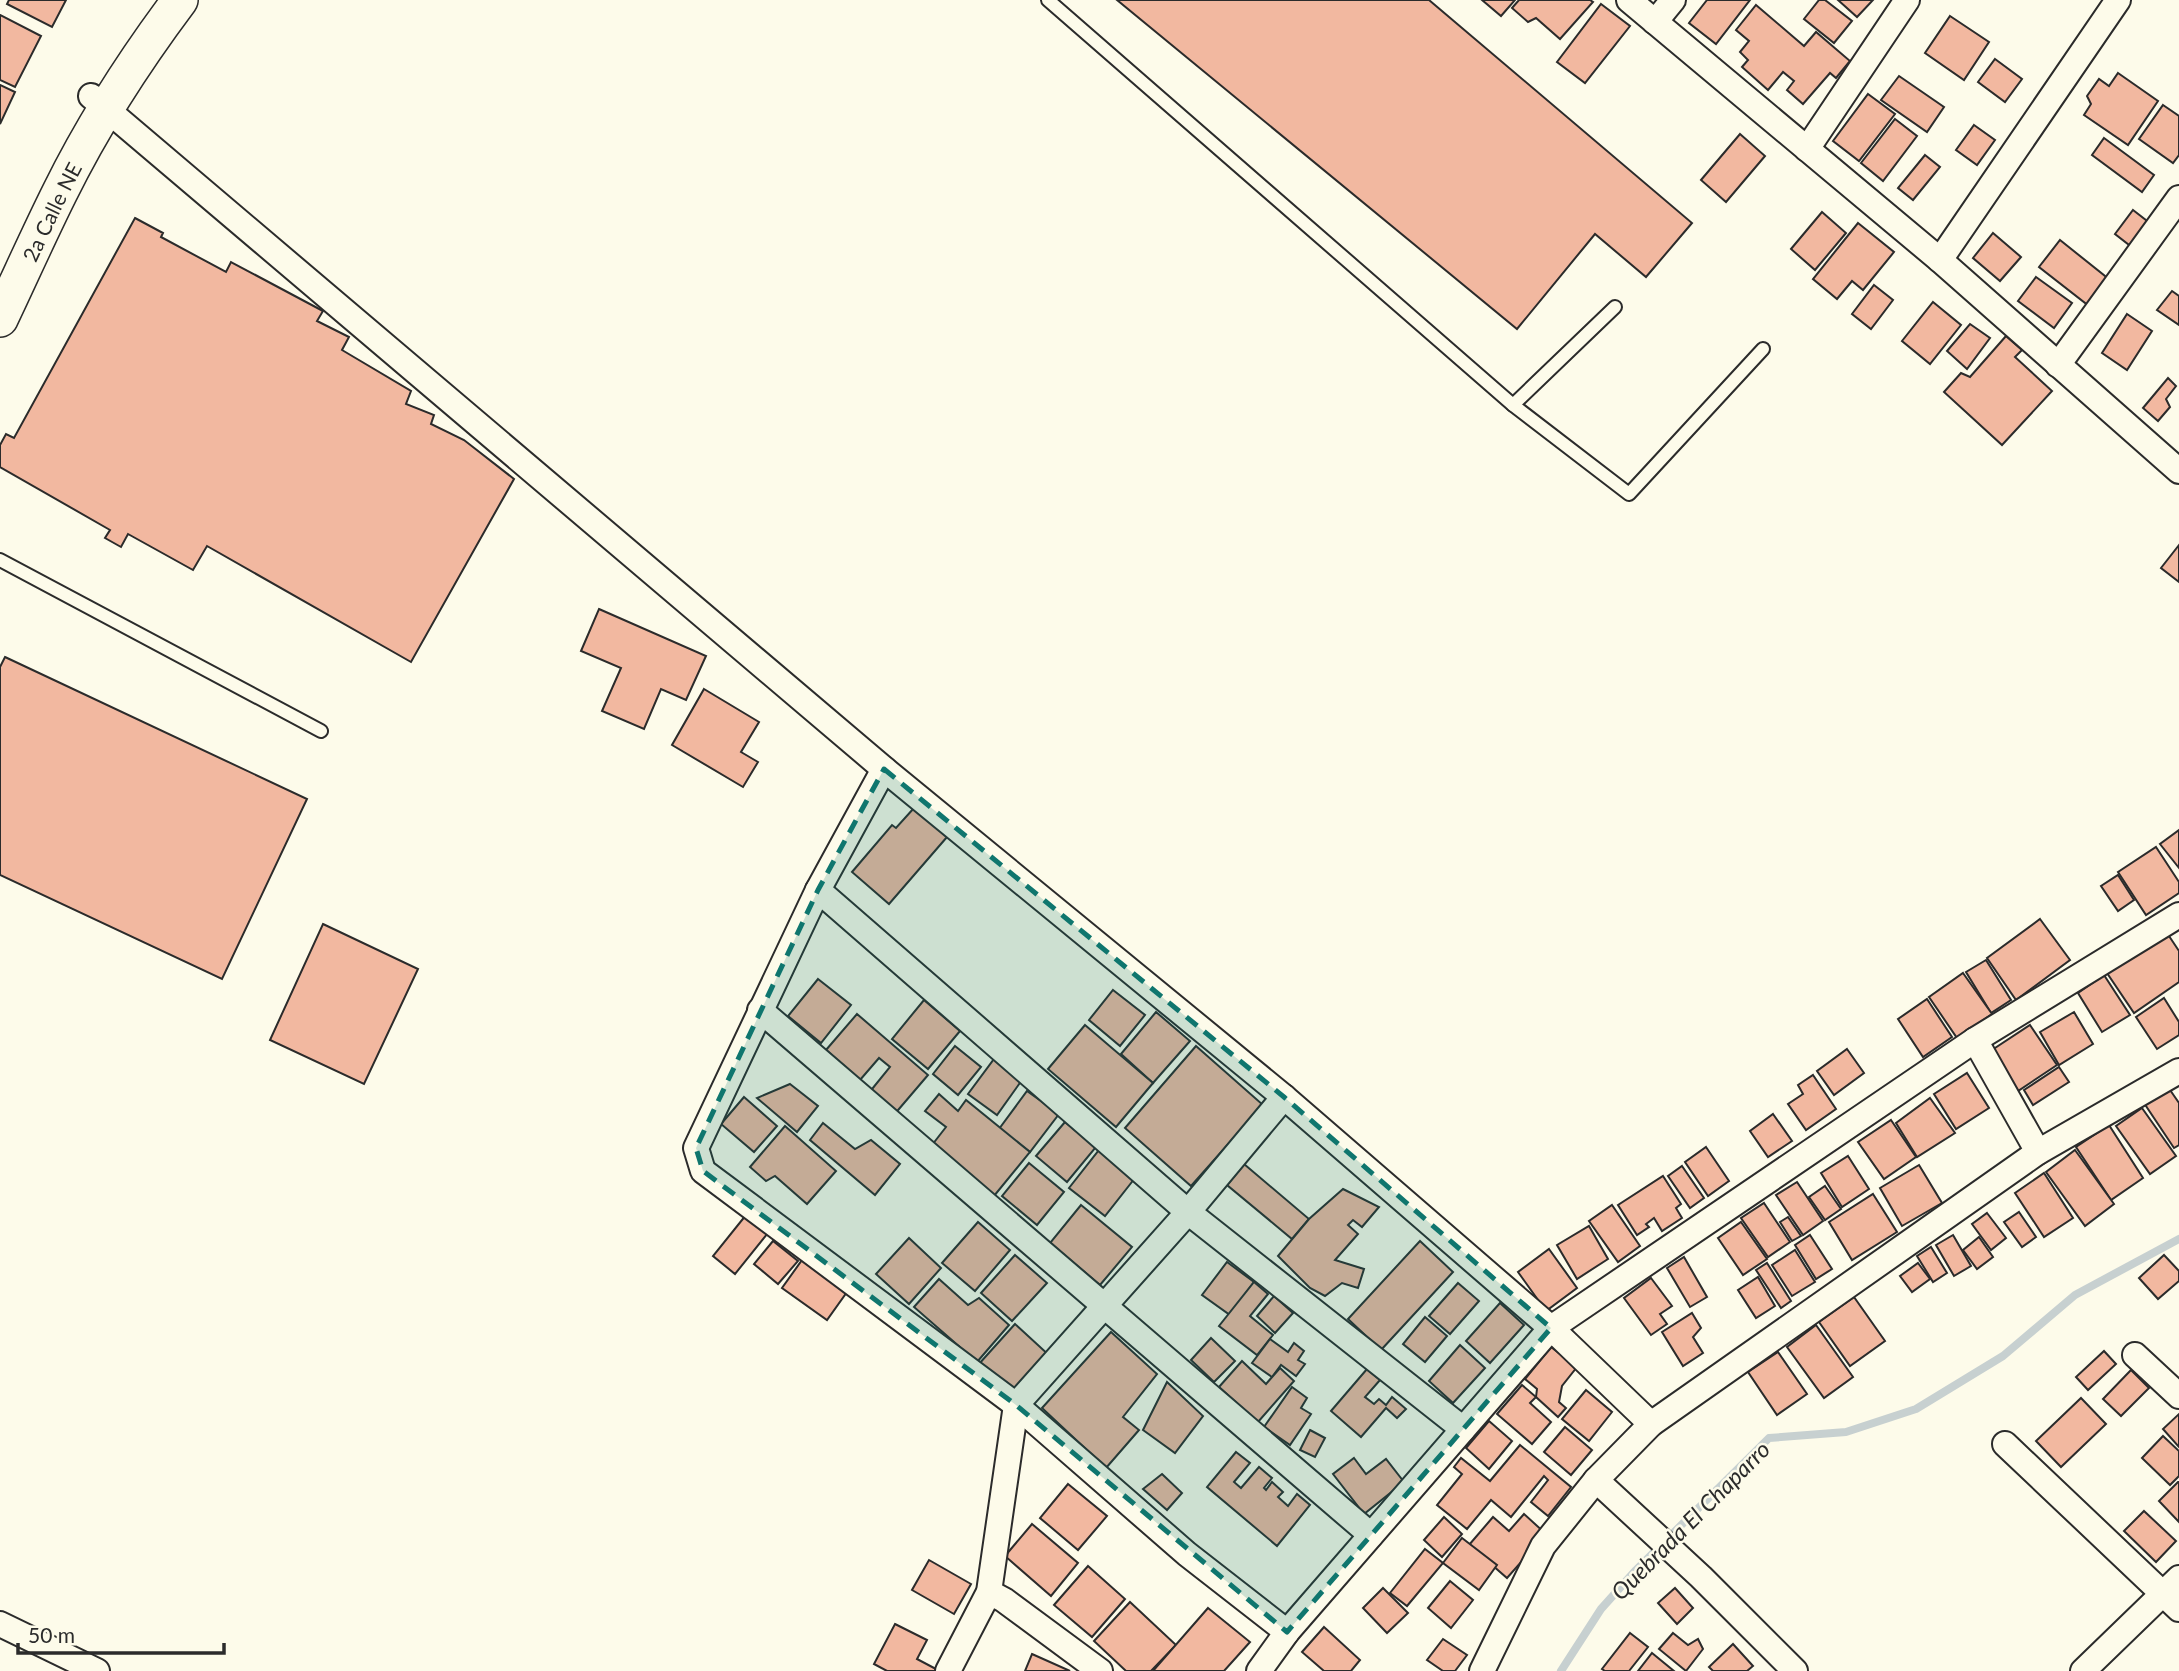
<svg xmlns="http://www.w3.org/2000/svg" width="2179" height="1671" viewBox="0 0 2179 1671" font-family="Lato,sans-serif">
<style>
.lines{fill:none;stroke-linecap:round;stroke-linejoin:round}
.stream{stroke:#c7d0d0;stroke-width:8}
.building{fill:#f2b8a0;stroke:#2b2b2b;stroke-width:2}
.service-casing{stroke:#2b2b2b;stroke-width:16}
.minor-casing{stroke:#2b2b2b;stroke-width:28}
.secondary-casing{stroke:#2b2b2b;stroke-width:38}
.service{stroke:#fdfbea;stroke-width:12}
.minor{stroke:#fdfbea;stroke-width:24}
.secondary{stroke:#fdfbea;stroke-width:35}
.marked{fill:#0f766e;fill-opacity:0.2;stroke:#0f766e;stroke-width:5;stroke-dasharray:14 9;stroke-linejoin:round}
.labels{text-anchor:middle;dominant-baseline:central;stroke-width:5;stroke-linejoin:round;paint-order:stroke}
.street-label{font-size:21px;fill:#2b2b2b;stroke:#fdfbea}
.water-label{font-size:23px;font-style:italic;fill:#2b2b2b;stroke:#fdfbea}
</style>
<rect width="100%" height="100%" fill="#fdfbea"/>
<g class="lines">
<polyline class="stream" points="1561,1671 1601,1609 1636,1570 1769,1438 1846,1432 1916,1409 2003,1356 2075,1295 2179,1239"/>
</g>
<g class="building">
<polygon points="9,0 66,0 52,27 7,4"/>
<polygon points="1117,0 1429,0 1692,223 1646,277 1595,234 1517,329"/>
<polygon points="1482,0 1515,0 1501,16"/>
<polygon points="1519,0 1590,0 1593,2 1560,39 1536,18 1528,22 1512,8"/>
<polygon points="1707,0 1750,0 1716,44 1689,23"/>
<polygon points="1819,0 1825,0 1852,21 1834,43 1804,19"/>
<polygon points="1838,0 1873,0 1857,17"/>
<polygon points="1601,4 1630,26 1585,83 1557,62"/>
<polygon points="1756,5 1804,46 1816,32 1850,61 1836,78 1830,73 1803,104 1787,90 1794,81 1783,72 1768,90 1742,67 1748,60 1740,52 1749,41 1736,30"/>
<polygon points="0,15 41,36 15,87 0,80"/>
<polygon points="1950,16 1989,42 1964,80 1925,53"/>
<polygon points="1995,59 2022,79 2005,102 1978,82"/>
<polygon points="2118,73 2158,101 2128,145 2084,115 2091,104 2087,96 2099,79 2109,86"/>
<polygon points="1899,76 1944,107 1927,132 1881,100"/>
<polygon points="0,85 15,92 0,124"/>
<polygon points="1868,94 1895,114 1859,161 1833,141"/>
<polygon points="2163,105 2179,116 2179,155 2173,163 2139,139"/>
<polygon points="1895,119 1917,136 1883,181 1861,163"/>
<polygon points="1974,125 1995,140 1977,165 1956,150"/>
<polygon points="1740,134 1765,156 1726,202 1701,180"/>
<polygon points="2104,138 2154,175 2142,192 2092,155"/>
<polygon points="1925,155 1940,167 1913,200 1898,188"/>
<polygon points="2133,210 2151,224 2133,248 2115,234"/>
<polygon points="1822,212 1846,233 1815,270 1791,249"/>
<polygon points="135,218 163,233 161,237 226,272 231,262 323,311 317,321 349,337 342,350 411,391 406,404 434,415 431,424 464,440 514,479 411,662 207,546 193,570 128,534 121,547 105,538 110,530 0,467 0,445 6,434 14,438"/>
<polygon points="1858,223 1894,252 1863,290 1852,281 1837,299 1813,279"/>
<polygon points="1993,233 2021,257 2000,281 1973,258"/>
<polygon points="2060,240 2110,280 2089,306 2039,267"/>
<polygon points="2036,277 2072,303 2054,328 2018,301"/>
<polygon points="1874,285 1893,300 1871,329 1852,314"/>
<polygon points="2172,291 2179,296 2179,325 2157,310"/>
<polygon points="1933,302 1961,325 1930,364 1902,341"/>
<polygon points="2127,314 2152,331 2127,370 2102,353"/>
<polygon points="1970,324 1990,338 1967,369 1947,351"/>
<polygon points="2006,336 2022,350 2015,357 2052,391 2002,445 1944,392 1961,373 1970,377"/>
<polygon points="2168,378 2176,386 2166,399 2170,407 2158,421 2143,408"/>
<polygon points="2179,545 2179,582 2161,568"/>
<polygon points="599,609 706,656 686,700 661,689 644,729 602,711 621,668 581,651"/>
<polygon points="5,657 307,799 222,979 0,875 0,667"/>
<polygon points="704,689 759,722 741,752 758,762 743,787 672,745"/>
<polygon points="914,808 947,837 889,904 852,872 892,825 896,828"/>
<polygon points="2179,830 2179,868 2160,844"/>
<polygon points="2156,847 2179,882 2179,893 2146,915 2118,872"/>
<polygon points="2118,875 2134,900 2118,911 2101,886"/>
<polygon points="2040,919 2070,960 2016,1000 1987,958"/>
<polygon points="323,924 418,969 364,1084 270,1040"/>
<polygon points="2167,933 2179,951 2179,982 2134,1013 2107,973"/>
<polygon points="1986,960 2011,1000 1991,1013 1966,972"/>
<polygon points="1963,973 1992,1014 1957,1038 1929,997"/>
<polygon points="2104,975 2130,1015 2102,1032 2078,993"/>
<polygon points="818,979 851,1005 821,1043 788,1016"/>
<polygon points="1113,990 1145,1015 1120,1046 1089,1020"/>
<polygon points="2164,998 2179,1022 2179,1035 2157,1049 2136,1017"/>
<polygon points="1927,999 1952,1037 1923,1057 1898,1019"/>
<polygon points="924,1000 960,1031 928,1069 892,1039"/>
<polygon points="1156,1012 1190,1041 1153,1083 1121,1054"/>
<polygon points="2074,1012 2093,1044 2059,1065 2040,1032"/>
<polygon points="857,1014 928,1075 893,1116 868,1094 890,1067 879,1058 860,1080 826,1050"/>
<polygon points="1085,1025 1153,1083 1116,1127 1048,1069"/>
<polygon points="2030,1025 2057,1065 2018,1091 1992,1050"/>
<polygon points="955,1046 981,1067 958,1095 933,1074"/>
<polygon points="1196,1046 1263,1105 1191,1186 1125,1128"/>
<polygon points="1847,1049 1864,1073 1834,1095 1817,1071"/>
<polygon points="994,1059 1022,1080 997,1115 968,1094"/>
<polygon points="2059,1067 2069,1082 2033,1105 2024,1090"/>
<polygon points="1967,1073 1989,1108 1956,1129 1934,1094"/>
<polygon points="1813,1075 1836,1109 1806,1130 1788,1104 1803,1094 1798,1085"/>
<polygon points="790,1084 818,1106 797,1132 757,1098"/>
<polygon points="2168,1087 2179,1103 2179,1145 2174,1148 2144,1103"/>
<polygon points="1027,1091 1059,1114 1030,1152 999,1129"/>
<polygon points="939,1094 958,1111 966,1100 1030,1152 994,1196 932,1145 946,1127 925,1111"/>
<polygon points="744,1097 777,1126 754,1152 721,1124"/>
<polygon points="1930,1098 1955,1133 1917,1157 1896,1123"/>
<polygon points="2142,1108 2176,1156 2150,1174 2116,1126"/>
<polygon points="1773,1114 1792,1141 1768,1157 1750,1131"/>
<polygon points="1891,1120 1916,1157 1884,1179 1858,1142"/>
<polygon points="1065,1122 1096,1147 1067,1182 1036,1156"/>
<polygon points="823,1123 855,1149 871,1140 900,1164 875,1195 810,1140"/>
<polygon points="2109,1125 2143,1178 2111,1200 2076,1147"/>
<polygon points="785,1126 836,1171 807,1204 775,1176 766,1181 750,1167"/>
<polygon points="1706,1147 1729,1181 1708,1196 1685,1162"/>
<polygon points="1099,1150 1135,1178 1105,1216 1069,1188"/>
<polygon points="2075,1150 2114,1204 2085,1226 2046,1172"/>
<polygon points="1848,1156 1869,1189 1842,1207 1821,1173"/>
<polygon points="1029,1163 1064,1192 1037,1225 1002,1196"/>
<polygon points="1244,1164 1309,1219 1292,1239 1227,1185"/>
<polygon points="1919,1165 1942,1203 1902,1226 1880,1188"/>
<polygon points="1682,1166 1704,1198 1690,1208 1668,1176"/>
<polygon points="2044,1173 2073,1218 2044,1237 2015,1193"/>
<polygon points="1663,1176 1681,1204 1676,1208 1682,1218 1662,1231 1654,1218 1646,1224 1649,1227 1637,1235 1618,1205"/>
<polygon points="1797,1182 1823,1221 1803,1235 1776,1195"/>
<polygon points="1825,1186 1841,1209 1825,1220 1809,1197"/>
<polygon points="1343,1189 1379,1207 1362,1227 1353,1220 1348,1225 1358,1234 1335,1260 1364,1269 1358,1288 1342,1283 1325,1296 1310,1288 1278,1256 1309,1219"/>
<polygon points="1873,1194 1897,1232 1852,1260 1829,1222"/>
<polygon points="1764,1203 1790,1242 1768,1257 1741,1218"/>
<polygon points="1081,1205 1132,1247 1100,1285 1050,1243"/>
<polygon points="1612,1205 1640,1246 1618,1262 1589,1221"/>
<polygon points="2019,1212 2036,1237 2022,1247 2004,1222"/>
<polygon points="1987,1213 2006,1238 1991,1250 1972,1224"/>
<polygon points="746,1215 768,1233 735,1274 713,1256"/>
<polygon points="1788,1217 1801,1236 1792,1241 1780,1222"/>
<polygon points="978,1222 1010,1250 975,1291 942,1263"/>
<polygon points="1741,1222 1767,1259 1743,1275 1718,1238"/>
<polygon points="1589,1226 1608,1259 1577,1279 1557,1245"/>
<polygon points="1810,1235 1832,1269 1816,1279 1795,1245"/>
<polygon points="1953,1235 1971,1266 1954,1276 1936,1245"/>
<polygon points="1979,1237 1993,1257 1977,1269 1963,1250"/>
<polygon points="909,1238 941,1268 909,1304 876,1274"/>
<polygon points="773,1241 798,1261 778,1284 754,1264"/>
<polygon points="1420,1241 1453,1272 1381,1350 1348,1319"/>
<polygon points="1931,1247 1947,1273 1933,1282 1917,1256"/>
<polygon points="1549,1249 1577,1288 1546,1311 1518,1272"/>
<polygon points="1795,1250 1815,1282 1792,1296 1772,1265"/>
<polygon points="807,1253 852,1285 827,1320 782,1288"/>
<polygon points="1015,1255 1047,1283 1012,1321 981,1293"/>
<polygon points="2164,1255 2179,1271 2179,1281 2158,1299 2139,1278"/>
<polygon points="1684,1257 1707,1297 1690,1307 1667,1268"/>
<polygon points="1227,1262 1254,1282 1230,1315 1202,1295"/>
<polygon points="1767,1263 1791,1301 1781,1308 1756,1270"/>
<polygon points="1918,1263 1930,1279 1912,1292 1900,1276"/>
<polygon points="1758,1277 1775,1306 1756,1318 1738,1290"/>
<polygon points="1651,1278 1672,1306 1660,1314 1667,1324 1651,1335 1624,1298"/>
<polygon points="939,1279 968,1305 979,1298 1009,1325 977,1362 914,1307"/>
<polygon points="1254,1282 1268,1294 1250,1316 1273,1335 1257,1355 1219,1326"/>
<polygon points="1458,1283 1479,1301 1450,1334 1429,1316"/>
<polygon points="1274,1296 1293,1313 1275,1333 1257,1316"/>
<polygon points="1854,1297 1885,1341 1850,1366 1819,1322"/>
<polygon points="1500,1303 1524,1325 1490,1363 1466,1341"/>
<polygon points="1692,1313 1701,1328 1693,1337 1703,1353 1683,1366 1662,1332"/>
<polygon points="1425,1317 1447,1336 1425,1362 1403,1344"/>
<polygon points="1015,1324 1051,1357 1015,1398 978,1365"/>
<polygon points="1816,1325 1853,1377 1824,1398 1787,1347"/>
<polygon points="1111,1332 1157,1374 1123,1417 1139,1430 1106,1468 1042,1408"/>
<polygon points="1211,1338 1235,1361 1214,1382 1191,1360"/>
<polygon points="1270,1339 1288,1352 1294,1343 1304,1351 1298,1360 1305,1364 1296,1376 1281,1365 1272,1377 1252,1363"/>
<polygon points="1460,1345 1485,1368 1453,1403 1429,1381"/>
<polygon points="1551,1347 1577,1367 1562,1386 1559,1402 1566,1408 1558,1417 1536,1397 1537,1389 1525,1379"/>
<polygon points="2104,1351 2116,1364 2088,1390 2076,1377"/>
<polygon points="1778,1352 1807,1394 1777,1415 1748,1372"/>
<polygon points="1242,1361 1266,1384 1280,1368 1294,1381 1258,1422 1219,1387"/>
<polygon points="1367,1369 1380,1380 1365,1397 1374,1404 1379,1399 1386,1405 1392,1397 1406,1409 1397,1418 1386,1408 1361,1437 1331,1411"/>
<polygon points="2131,1370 2149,1388 2121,1416 2103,1399"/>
<polygon points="1167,1382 1203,1416 1175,1453 1143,1430"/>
<polygon points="1522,1385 1536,1397 1530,1403 1551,1422 1532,1444 1497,1414"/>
<polygon points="1292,1387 1307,1398 1301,1408 1311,1414 1290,1445 1264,1427"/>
<polygon points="1586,1390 1612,1412 1589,1441 1562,1419"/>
<polygon points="2081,1398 2106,1424 2061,1467 2036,1441"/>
<polygon points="2179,1414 2179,1447 2163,1429"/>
<polygon points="1489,1421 1512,1441 1489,1469 1466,1448"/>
<polygon points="1565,1427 1592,1450 1571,1475 1544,1452"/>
<polygon points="1310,1430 1325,1438 1315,1457 1300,1450"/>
<polygon points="2163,1436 2179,1451 2179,1476 2170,1485 2142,1458"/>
<polygon points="1520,1445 1571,1487 1548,1516 1531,1502 1548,1480 1544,1476 1511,1517 1491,1500 1467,1529 1437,1505 1462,1474 1454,1467 1461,1458 1490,1481"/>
<polygon points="1236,1452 1250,1463 1234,1482 1241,1488 1259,1467 1272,1478 1264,1488 1266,1490 1272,1482 1283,1492 1278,1497 1288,1506 1297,1494 1310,1505 1277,1546 1207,1487"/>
<polygon points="1354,1458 1366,1474 1386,1459 1404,1482 1364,1514 1333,1474"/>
<polygon points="1162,1474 1182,1493 1167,1510 1143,1489"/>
<polygon points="2178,1482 2179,1482 2179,1522 2159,1501"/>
<polygon points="1068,1484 1107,1516 1078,1550 1040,1518"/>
<polygon points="2144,1511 2176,1541 2156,1562 2124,1531"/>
<polygon points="1524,1514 1546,1534 1507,1578 1469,1545 1493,1517 1509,1531"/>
<polygon points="1444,1517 1462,1534 1442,1557 1424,1540"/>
<polygon points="1032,1524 1078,1563 1051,1596 1005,1556"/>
<polygon points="1462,1538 1497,1565 1479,1590 1443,1563"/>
<polygon points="1425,1549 1443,1563 1407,1606 1390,1593"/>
<polygon points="929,1560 971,1584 954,1614 912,1590"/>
<polygon points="1088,1566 1125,1599 1092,1637 1054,1605"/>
<polygon points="1450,1581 1473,1600 1451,1628 1428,1608"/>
<polygon points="1383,1588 1408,1613 1387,1633 1363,1608"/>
<polygon points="1675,1588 1693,1608 1677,1624 1658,1603"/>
<polygon points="1130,1602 1176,1645 1151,1671 1126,1671 1094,1641"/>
<polygon points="1208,1608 1250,1642 1224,1671 1153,1671"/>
<polygon points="895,1624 927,1640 917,1659 936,1669 935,1671 887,1671 874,1664"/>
<polygon points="1324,1627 1360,1660 1351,1671 1324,1671 1302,1652"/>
<polygon points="1630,1633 1648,1647 1629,1671 1605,1671 1602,1669"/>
<polygon points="1673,1633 1688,1645 1698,1639 1703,1649 1686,1671 1659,1649"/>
<polygon points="1443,1639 1467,1655 1455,1671 1443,1671 1427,1660"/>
<polygon points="1733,1644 1753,1666 1747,1671 1713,1671 1709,1667"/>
<polygon points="1652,1653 1674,1671 1638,1671"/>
<polygon points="1032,1654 1070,1671 1025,1671"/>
</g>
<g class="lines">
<g class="service-casing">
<g id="service">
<polyline points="1048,0 1513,405 1615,307"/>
<polyline points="1513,405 1629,494 1763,349"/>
<polyline points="0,560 321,731"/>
</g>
</g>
<g class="minor-casing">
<g id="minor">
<polyline points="1629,0 1940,260 2179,471"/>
<polyline points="1655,22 1673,0"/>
<polyline points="91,96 884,769 1284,1097 1551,1328 1651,1424"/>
<polyline points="1807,149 1907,0"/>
<polyline points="1940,260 2118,0"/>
<polyline points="2058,365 2179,198"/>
<polyline points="884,769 818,890 696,1148 703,1171 1016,1405 1187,1554 1287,1632"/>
<polyline points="818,890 1188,1212 1463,1429"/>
<polyline points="760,1010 1371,1535"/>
<polyline points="1975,1040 2038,1152"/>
<polyline points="2135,1355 2179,1396"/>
<polyline points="2005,1444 2179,1609"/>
<polyline points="1596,1480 1701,1577 1795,1671"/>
<polyline points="989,1592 1004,1600 1100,1671"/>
<polyline points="0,1624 97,1671"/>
<polyline points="948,1671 989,1592 1016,1405 1188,1212 1284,1097"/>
<polyline points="1259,1671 1287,1632 1551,1328 1975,1040 2179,915"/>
<polyline points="1482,1671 1543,1546 1596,1480 1651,1424 2038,1152 2179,1071"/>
<polyline points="2083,1671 2179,1578"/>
</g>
</g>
<g class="secondary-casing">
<g id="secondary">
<path id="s1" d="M0,319C20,277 39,234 60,192C93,125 135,60 180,0"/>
</g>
</g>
<use href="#service" class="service"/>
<use href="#minor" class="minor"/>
<use href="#secondary" class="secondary"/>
</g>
<path class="marked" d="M884,769L1284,1097L1551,1328L1287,1632L1016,1405L703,1171L696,1148L818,890Z"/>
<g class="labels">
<g class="street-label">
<text stroke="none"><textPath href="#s1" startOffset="119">2a Calle NE</textPath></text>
</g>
<g class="water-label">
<text transform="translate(1690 1520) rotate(-45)">Quebrada El Chaparro</text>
</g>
</g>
<path d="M18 1643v10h206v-10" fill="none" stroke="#2b2b2b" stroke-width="3.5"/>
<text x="28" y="1643" font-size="21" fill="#2b2b2b" stroke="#fdfbea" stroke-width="5" paint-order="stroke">50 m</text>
</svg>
